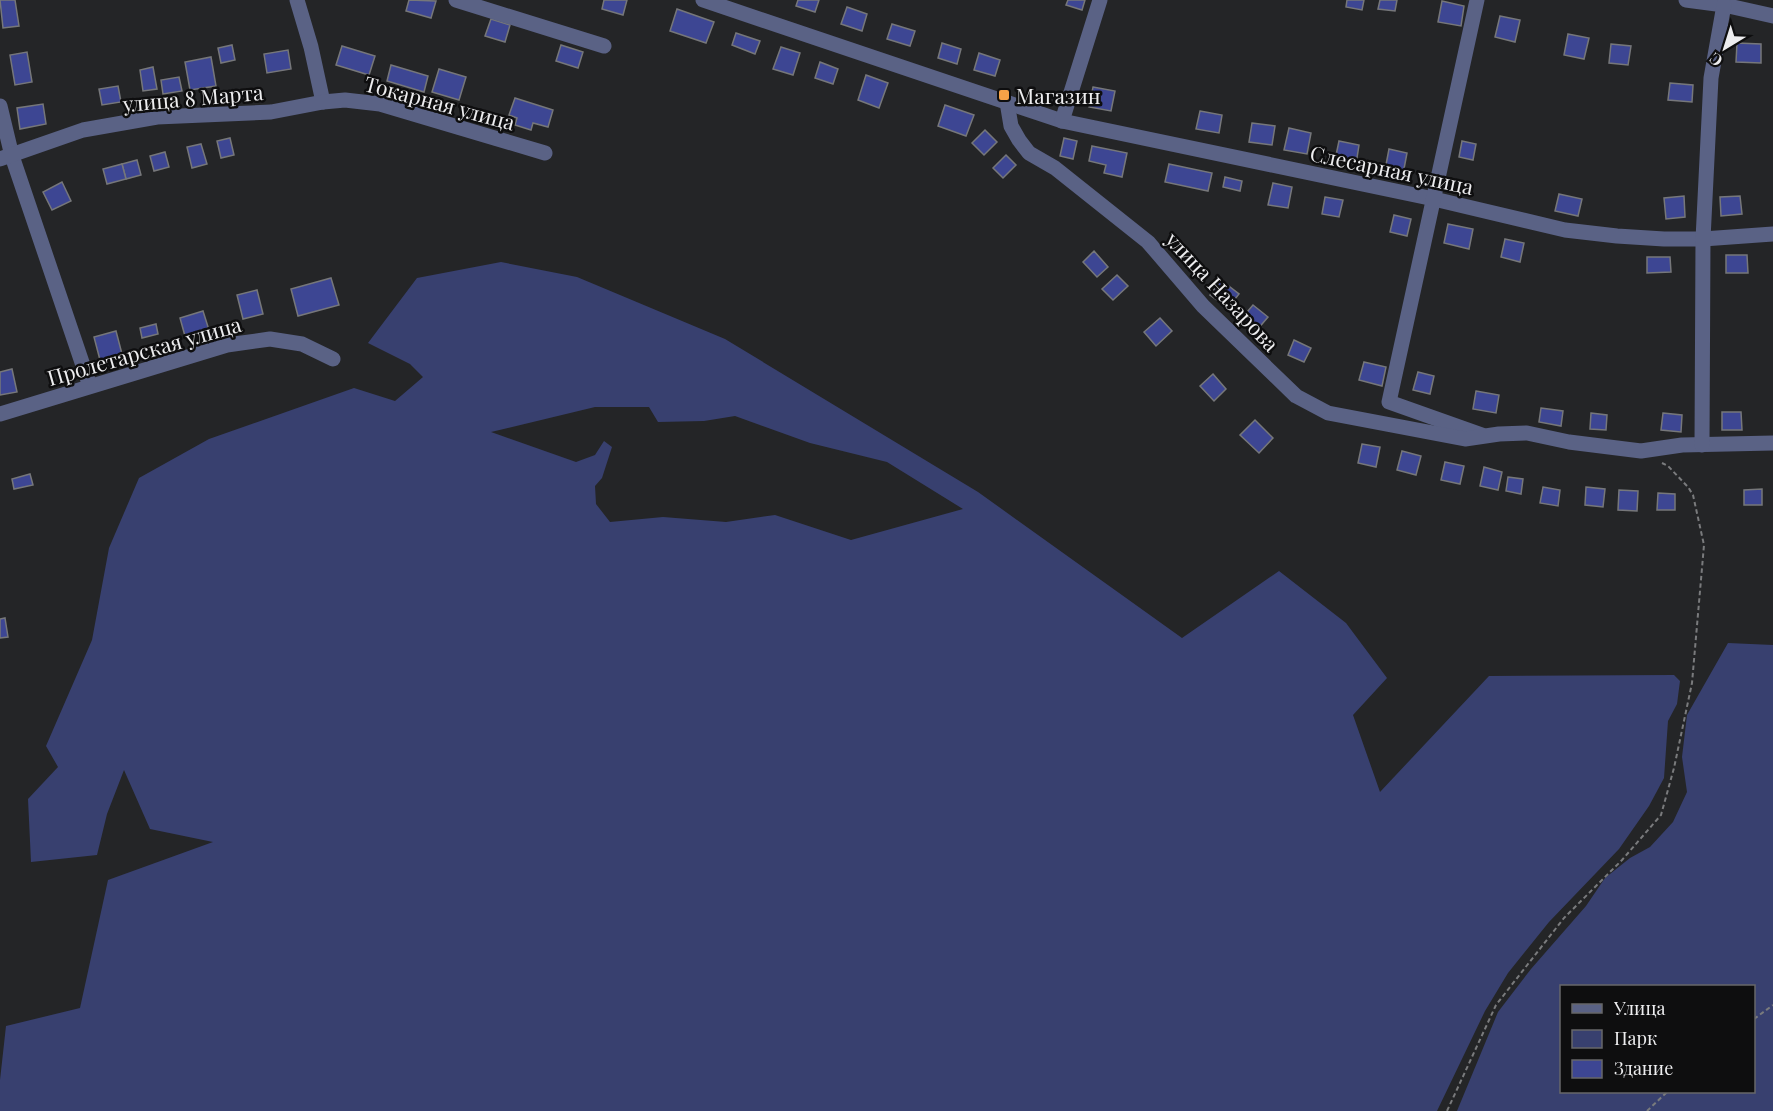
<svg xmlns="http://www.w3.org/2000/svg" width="1773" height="1111" viewBox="0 0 1773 1111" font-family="'Playfair Display',serif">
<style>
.green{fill:#38406f;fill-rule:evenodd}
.building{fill:#3d4693;stroke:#76777a;stroke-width:1.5}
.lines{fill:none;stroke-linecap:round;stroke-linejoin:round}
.path{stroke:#7a7b7d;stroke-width:2;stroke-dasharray:4.5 3;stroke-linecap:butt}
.minor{stroke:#5a6285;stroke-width:15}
.poi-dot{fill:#f6a247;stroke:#0e0e0f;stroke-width:2}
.labels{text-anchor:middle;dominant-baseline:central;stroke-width:5;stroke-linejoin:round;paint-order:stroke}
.poi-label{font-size:21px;fill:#ededef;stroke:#0e0e0f;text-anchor:start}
.street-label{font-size:21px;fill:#ededef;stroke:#0e0e0f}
</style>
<rect width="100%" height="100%" fill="#242527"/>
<g class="green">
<path d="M501,262L577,277L725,339L978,492L1182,638L1279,571L1346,623L1387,678L1353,715L1380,792L1489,676L1674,675L1680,681L1677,704L1668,721L1664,778L1649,806L1619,849L1549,922L1508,973L1485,1011L1437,1111H0V1080L6,1026L80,1008L108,880L213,842L150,829L124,770L107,814L97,855L31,862L28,799L58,767L46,746L92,640L109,548L139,478L209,439L354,388L395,401L423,377L410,364L368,343L417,278ZM595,407H649L658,422L704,421L735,416L810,443L887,462L963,509L851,540L775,515L726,522L663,517L610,522L596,504L595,486L602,478L612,447L604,441L595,455L576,462L491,432Z"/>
<path d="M1728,643L1773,645V1111H1457L1498,1012L1531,969L1586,906L1605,878L1630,858L1650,847L1673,822L1687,792L1682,757L1687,715ZM1754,986V1092H1562V986Z"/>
</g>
<g class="building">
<polygon points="0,0 15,0 19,26 3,28"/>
<polygon points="409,0 436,1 431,18 406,11"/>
<polygon points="604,0 627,0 623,15 602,9"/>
<polygon points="798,0 819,0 815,12 796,6"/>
<polygon points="1068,0 1085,0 1082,10 1066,5"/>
<polygon points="1347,0 1364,0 1362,10 1346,7"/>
<polygon points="1380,0 1397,0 1395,11 1378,9"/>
<polygon points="1442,1 1464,6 1461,26 1438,22"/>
<polygon points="847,7 867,14 862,31 841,24"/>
<polygon points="677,9 714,22 706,43 670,31"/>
<polygon points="1500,16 1520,20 1515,42 1495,37"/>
<polygon points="491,19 510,25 505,42 485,36"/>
<polygon points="892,24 915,31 910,46 887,39"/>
<polygon points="736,33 760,41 755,54 732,45"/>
<polygon points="1568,34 1589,38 1584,59 1564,55"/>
<polygon points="942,43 961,49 957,64 938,58"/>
<polygon points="1737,43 1761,44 1761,63 1736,62"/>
<polygon points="1611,44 1631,46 1628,65 1609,63"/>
<polygon points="232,45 235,60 221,63 218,48"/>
<polygon points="561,45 583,52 578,68 556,61"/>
<polygon points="342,46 375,56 369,75 336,65"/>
<polygon points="781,47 800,53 793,75 773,69"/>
<polygon points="288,50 291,69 267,73 264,54"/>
<polygon points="27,52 32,82 15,85 10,55"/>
<polygon points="979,53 1000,60 995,76 974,70"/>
<polygon points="211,57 216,86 190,90 185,62"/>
<polygon points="820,62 838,69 833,84 815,78"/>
<polygon points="391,65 428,76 424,92 387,81"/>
<polygon points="153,67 157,89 143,91 140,70"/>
<polygon points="439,69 466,77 459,100 432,92"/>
<polygon points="866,75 888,83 879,108 858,100"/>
<polygon points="179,77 182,91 163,94 161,80"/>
<polygon points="1670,83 1693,85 1692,102 1668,100"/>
<polygon points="118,86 121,102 102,105 99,89"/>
<polygon points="1093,87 1115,91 1111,111 1089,107"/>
<polygon points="515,98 553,110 548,127 533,123 531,130 515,125 517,118 509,115"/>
<polygon points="43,104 46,124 20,129 17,108"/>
<polygon points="945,105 974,115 966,136 938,126"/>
<polygon points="1200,111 1222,115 1219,133 1196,129"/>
<polygon points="1252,123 1275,126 1272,145 1249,142"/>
<polygon points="1289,128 1311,133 1307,154 1284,150"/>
<polygon points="985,130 997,142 984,155 972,143"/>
<polygon points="230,138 234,155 221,158 217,141"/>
<polygon points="1064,138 1077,141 1073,159 1060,156"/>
<polygon points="1339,141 1359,145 1356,164 1335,160"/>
<polygon points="1462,141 1476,144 1473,160 1459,157"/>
<polygon points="201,144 207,164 192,168 187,147"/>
<polygon points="1092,146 1127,153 1122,177 1104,173 1106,165 1089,161"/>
<polygon points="1389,149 1407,153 1403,174 1385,170"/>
<polygon points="165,152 169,167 154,171 150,156"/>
<polygon points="1006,155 1016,165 1003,178 993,168"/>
<polygon points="137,160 141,175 126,179 122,164"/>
<polygon points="122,164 126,179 107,184 103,169"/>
<polygon points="1169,164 1212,173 1208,191 1165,182"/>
<polygon points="1225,177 1242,181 1240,191 1223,187"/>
<polygon points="62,182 71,201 52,210 43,192"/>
<polygon points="1273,183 1292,187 1288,208 1268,205"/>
<polygon points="1559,194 1582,199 1578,216 1555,211"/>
<polygon points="1684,196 1685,217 1666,219 1664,198"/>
<polygon points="1740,196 1742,214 1721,216 1720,197"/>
<polygon points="1325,197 1343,200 1339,217 1322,214"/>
<polygon points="1394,215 1411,219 1407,236 1390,232"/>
<polygon points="1448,224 1473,229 1469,249 1444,243"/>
<polygon points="1505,239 1524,243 1520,262 1501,257"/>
<polygon points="1094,251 1108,267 1097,277 1083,262"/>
<polygon points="1726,255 1747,255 1748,273 1726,273"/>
<polygon points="1647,257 1670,257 1671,272 1647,273"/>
<polygon points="1117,275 1128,286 1113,300 1102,289"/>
<polygon points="331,278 339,305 298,316 291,289"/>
<polygon points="1221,280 1239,294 1228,308 1210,295"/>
<polygon points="257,290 263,314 243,319 237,295"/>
<polygon points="1253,305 1268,317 1257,330 1242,318"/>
<polygon points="203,311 209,330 185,336 180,318"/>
<polygon points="1160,318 1172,331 1156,346 1144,332"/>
<polygon points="156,324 158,334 142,338 140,328"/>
<polygon points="116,331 122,354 100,360 94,337"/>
<polygon points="1294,340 1311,348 1304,362 1288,355"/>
<polygon points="1364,362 1386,367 1382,386 1359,380"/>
<polygon points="12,369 17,392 0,395 0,372"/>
<polygon points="1418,372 1434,376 1430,394 1413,390"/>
<polygon points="1213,374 1226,389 1214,401 1200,386"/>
<polygon points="1476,391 1499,395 1496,413 1473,409"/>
<polygon points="1541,408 1563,411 1561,426 1539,422"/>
<polygon points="1722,412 1741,412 1742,430 1722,430"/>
<polygon points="1591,413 1607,415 1606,430 1590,429"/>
<polygon points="1663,413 1682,415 1681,432 1661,430"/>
<polygon points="1255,420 1273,438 1259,453 1240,435"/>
<polygon points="1362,444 1380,447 1376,467 1358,463"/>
<polygon points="1402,451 1421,456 1416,475 1397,470"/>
<polygon points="1445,462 1464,466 1460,484 1441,480"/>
<polygon points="1484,467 1502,472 1498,490 1480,486"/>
<polygon points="30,474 33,485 14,489 12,479"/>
<polygon points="1508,477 1523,479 1521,494 1506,491"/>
<polygon points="1543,487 1560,490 1558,506 1540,503"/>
<polygon points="1586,487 1605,489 1603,507 1585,505"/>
<polygon points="1762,489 1762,505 1744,505 1744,490"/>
<polygon points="1619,490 1638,491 1637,511 1618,510"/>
<polygon points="1658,493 1675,494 1675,510 1657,510"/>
<polygon points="5,618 8,637 0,638 0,619"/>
</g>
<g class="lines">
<g class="path">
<polyline points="1754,1019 1773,1005"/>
<polyline points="1447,1111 1496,1005 1564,918 1622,860 1661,815 1674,768 1692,683 1704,545 1693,495 1688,487 1668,466 1662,463"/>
<polyline points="1647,1111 1667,1092"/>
</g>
<g class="minor">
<polyline points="297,0 311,47 323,102"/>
<polyline points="456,0 604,46"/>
<polyline points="703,0 1062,121 1434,199 1565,230 1617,236 1664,239 1703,239 1773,234"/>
<polyline points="1477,0 1389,402 1482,435"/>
<polyline points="1686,0 1724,5 1773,16"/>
<polyline points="1007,102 1011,126 1019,140 1029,153 1055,168 1148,242 1203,306 1296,396 1328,413 1465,439 1499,434 1527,433 1569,442 1641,451 1682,445 1773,443"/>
<polyline points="0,106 12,156 90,386"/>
<polyline points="1062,121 1100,0"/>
<polyline points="0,159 83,130 157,117 271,112 323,102 345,100 380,104 545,153"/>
<polyline points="0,414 227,345 270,339 302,344 333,359"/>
<polyline points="1702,445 1703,239 1711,78 1724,5"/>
</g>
</g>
<rect class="poi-dot" x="998" y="89" width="12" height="12" rx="3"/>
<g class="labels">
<g class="poi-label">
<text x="1016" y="95">Магазин</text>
</g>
<g class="street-label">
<text transform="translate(193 97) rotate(-5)">улица 8 Марта</text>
<text transform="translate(440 102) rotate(15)">Токарная улица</text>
<text transform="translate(1392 169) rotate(12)">Слесарная улица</text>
<text transform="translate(1223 291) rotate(47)">улица Назарова</text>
<text transform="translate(144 350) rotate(-16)">Пролетарская улица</text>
</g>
</g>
<rect x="1560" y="985" width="195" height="108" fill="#0e0e0f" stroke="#676769" stroke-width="1.5"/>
<rect x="1572" y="1004" width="30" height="9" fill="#5a6285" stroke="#676769" stroke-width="1.5"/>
<text x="1614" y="1015" font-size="18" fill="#ededef">Улица</text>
<rect x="1572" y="1030" width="30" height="18" fill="#38406f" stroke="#676769" stroke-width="1.5"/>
<text x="1614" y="1045" font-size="18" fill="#ededef">Парк</text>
<rect x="1572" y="1060" width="30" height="18" fill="#3d4693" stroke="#676769" stroke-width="1.5"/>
<text x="1614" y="1075" font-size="18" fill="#ededef">Здание</text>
<g transform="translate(1725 48) rotate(218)" stroke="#0e0e0f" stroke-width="4.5" paint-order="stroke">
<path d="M0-4.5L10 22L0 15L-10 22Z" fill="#ededef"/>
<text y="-9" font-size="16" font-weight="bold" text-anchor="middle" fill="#ededef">С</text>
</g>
</svg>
